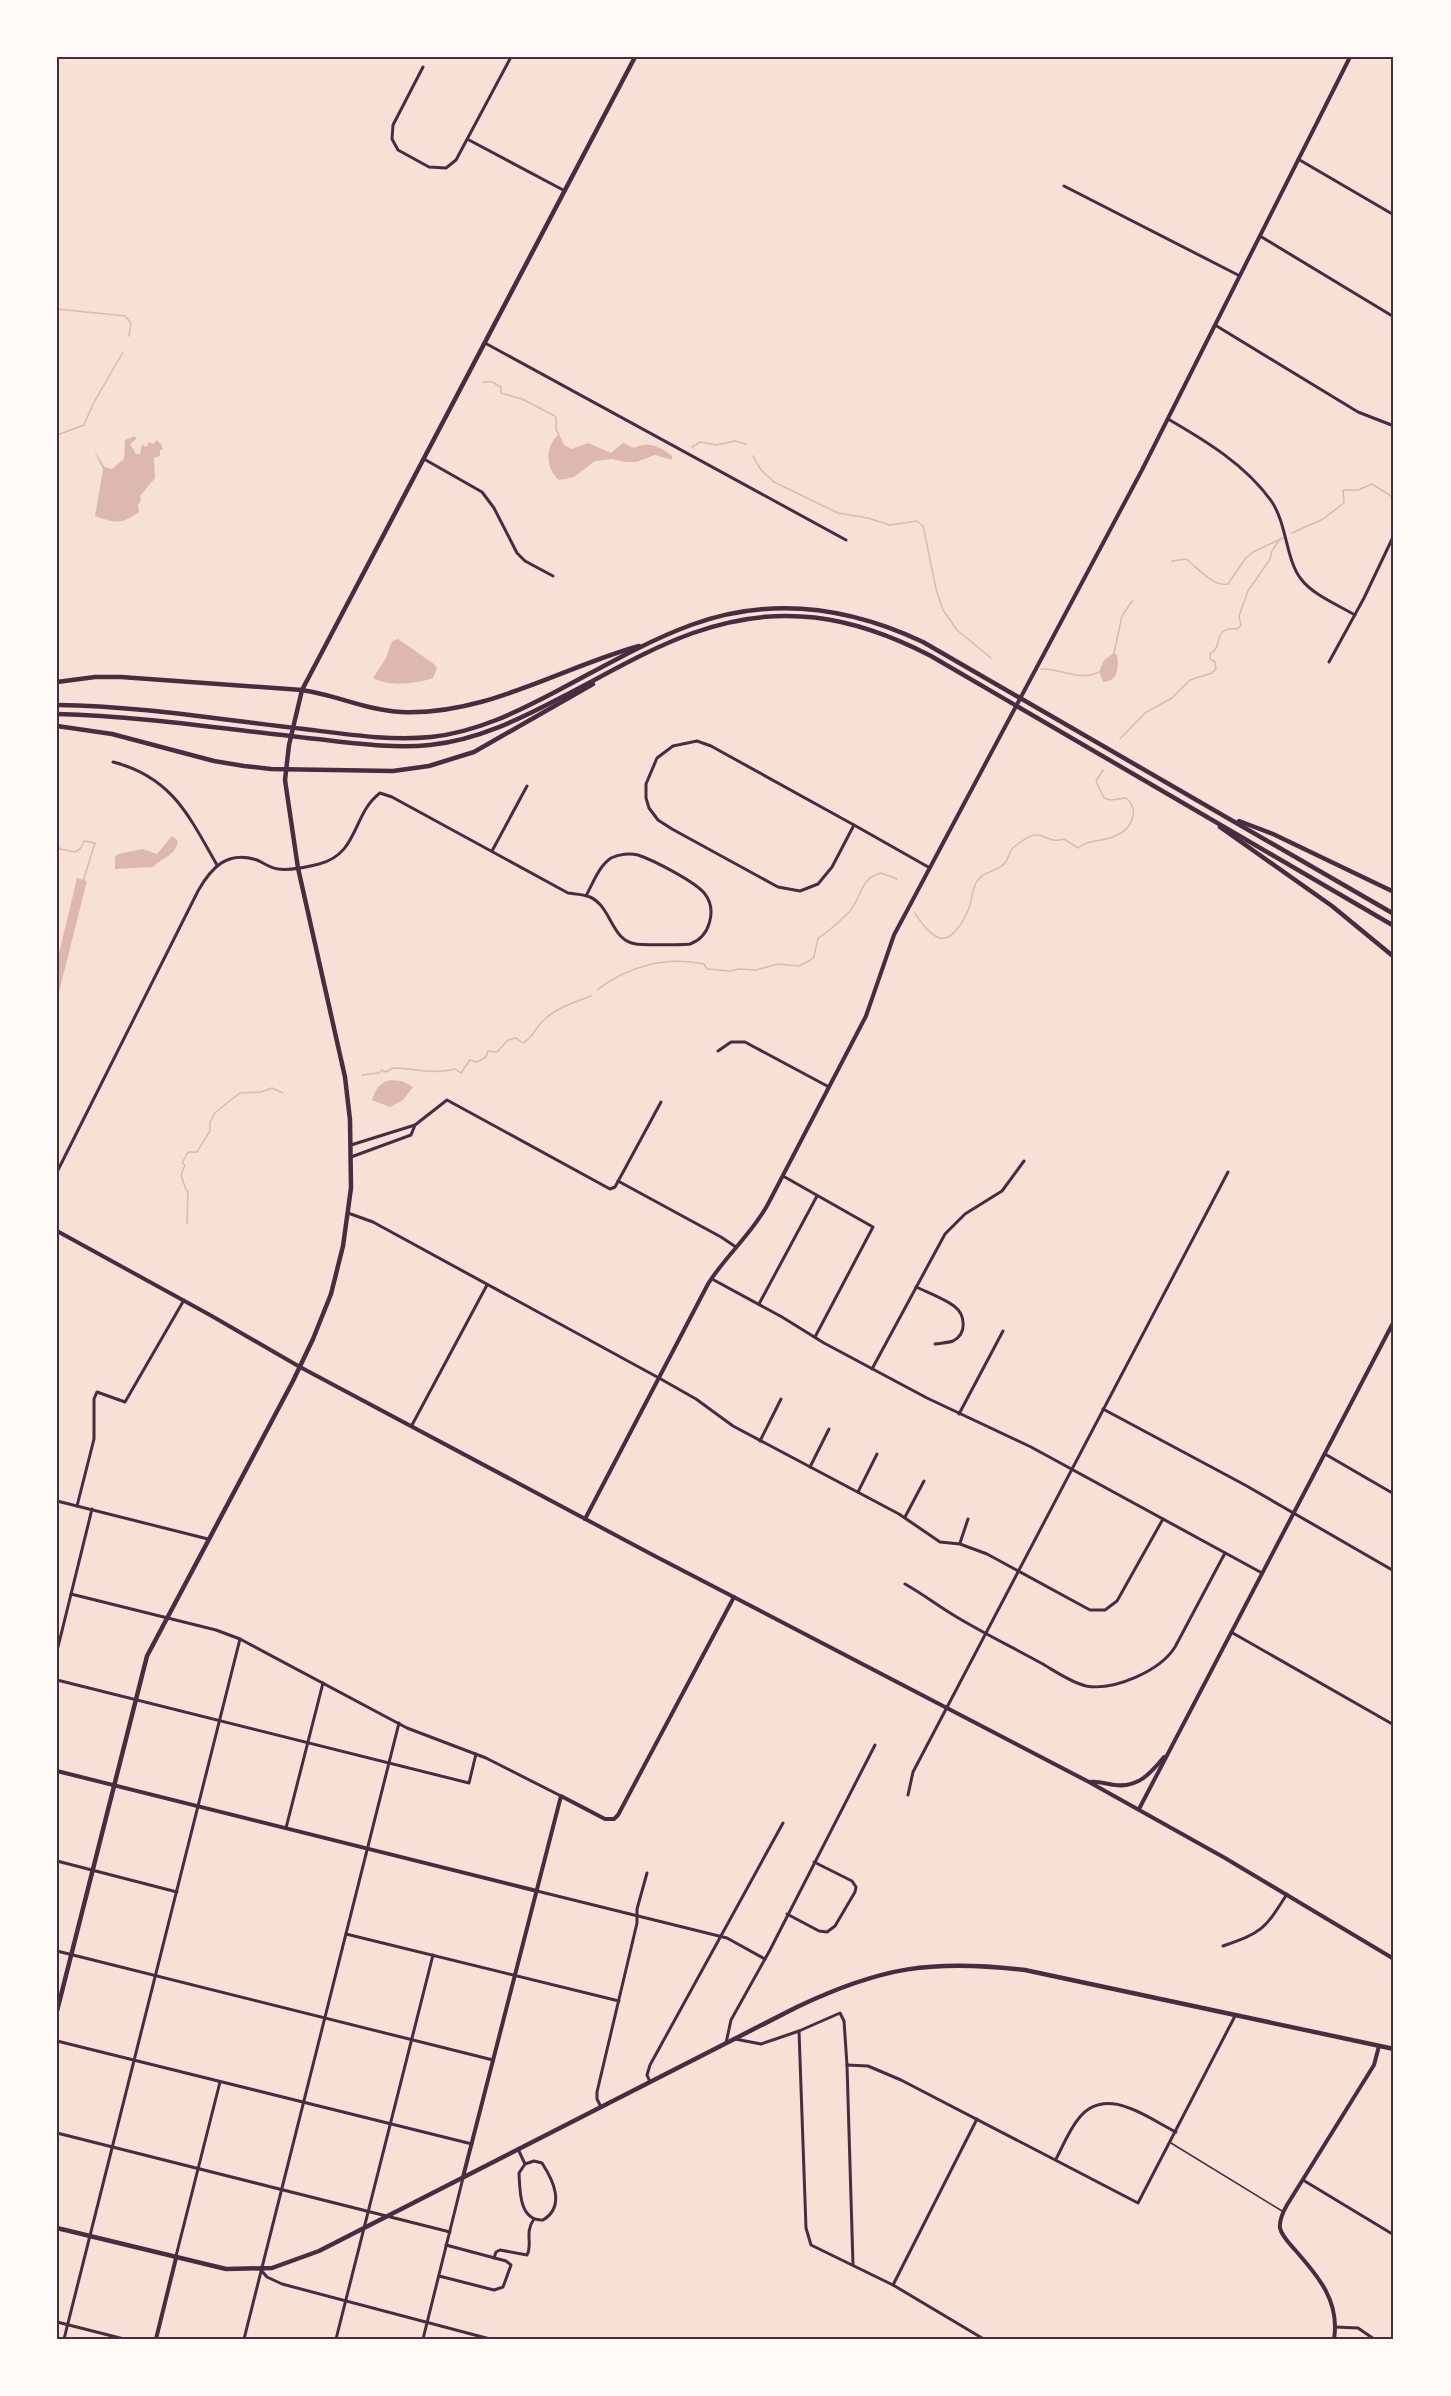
<svg xmlns="http://www.w3.org/2000/svg" width="1451" height="2396" viewBox="0 0 1451 2396" font-family="'Varela Round',sans-serif">
<style>
.water{fill:#dcb8b0}
.lines{fill:none;stroke-linecap:round;stroke-linejoin:round}
.stream{stroke:#dcb8b0;stroke-width:1.5}
.service{stroke:#4a2c40;stroke-width:1.5}
.minor{stroke:#4a2c40;stroke-width:3}
.tertiary{stroke:#4a2c40;stroke-width:4}
.secondary{stroke:#4a2c40;stroke-width:4}
.primary{stroke:#4a2c40;stroke-width:4.5}
.trunk{stroke:#4a2c40;stroke-width:4.5}
.neatline{fill:none;stroke:#4a2c40;stroke-width:2}
</style>
<rect width="100%" height="100%" fill="#f7e1d7"/>
<g class="water">
<path d="M559,434L564,445L572,449L588,443L611,453L623,443L634,448C648,441 660,446 672,456V460L655,455L636,462H625L612,459L595,461L574,477L559,480C545,468 545,446 559,434Z"/>
<path d="M135,436L136,439L130,444L136,454H140L142,444L146,447L149,442L154,444L156,440L161,444L163,450H160V456L154,458L155,478L140,496L141,501L138,505L139,512C121,525 115,523 95,516L103,469L94,451L105,467L112,469L124,459L125,440Z"/>
<path d="M398,639L434,664L437,668L433,678C417,684 387,687 373,678L386,658L392,641Z"/>
<path d="M1114,653L1117,655C1119,669 1118,681 1103,682L1099,672L1104,660Z"/>
<path d="M172,836L178,841C175,857 162,857 153,867L115,869V857L118,854L143,849L157,854Z"/>
<polygon points="77,878 87,881 57,1000 57,962"/>
<path d="M391,1080L402,1081L413,1087L403,1100L390,1107L372,1100C376,1088 379,1083 391,1080Z"/>
</g>
<g class="lines">
<g class="stream">
<polyline points="57,309 125,316 131,323 129,336"/>
<polyline points="483,382 492,382 501,387 501,393 522,399 553,415 556,417 556,430 559,434"/>
<polyline points="57,435 84,425 93,404 123,352"/>
<polyline points="692,447 700,442 716,445 735,441 746,444"/>
<polyline points="753,456 761,470 774,482 838,513 868,518 890,525 917,521 923,526 936,589 943,610 957,630 991,658"/>
<polyline points="1292,533 1323,519 1344,503 1343,490 1358,490 1372,484 1394,498"/>
<path d="M1172,561L1186,559C1198,568 1213,587 1228,584L1245,559L1253,552L1283,538"/>
<polyline points="1114,653 1122,616 1133,600"/>
<path d="M1041,669C1061,668 1079,682 1099,672"/>
<path d="M1120,739L1145,713L1172,698L1190,680L1212,673L1216,669L1215,662L1210,659V654C1225,645 1211,627 1237,629L1241,625L1239,616L1248,591L1270,559L1272,551L1280,539"/>
<polyline points="57,843 60,849 75,852 80,849 84,841 95,843 83,881"/>
<path d="M915,913C921,922 927,932 937,937C952,945 966,917 970,905C972,898 972,891 976,883C983,870 996,873 1005,863C1009,858 1009,851 1014,847C1019,843 1032,833 1038,835C1049,837 1052,843 1064,839L1078,848C1088,839 1103,842 1115,836C1131,830 1141,811 1126,798L1111,800L1104,798L1096,781L1103,770"/>
<path d="M597,990C628,966 666,956 704,964L707,969L730,971L739,969L756,970L778,964L799,966L809,961L814,957L818,938C829,932 841,920 850,911C862,896 860,878 881,873L897,879"/>
<path d="M362,1075L379,1073L382,1070L386,1072L393,1068C414,1068 433,1075 455,1069L461,1073L470,1060L477,1062L486,1057L488,1051L497,1052L508,1040L516,1038L523,1043C533,1038 536,1026 545,1019C558,1007 575,1002 591,996"/>
<polyline points="187,1224 188,1191 186,1190 181,1175 185,1165 182,1163 188,1152 197,1152 210,1131 210,1122 215,1113 227,1103 240,1093 261,1092 272,1088 283,1093"/>
</g>
<polyline class="service" points="1171,2143 1282,2211"/>
<g class="minor">
<polyline points="423,67 393,125 392,139 398,150 429,167 446,168 456,160 511,57"/>
<polyline points="469,140 565,191"/>
<polyline points="1298,159 1394,215"/>
<polyline points="1064,186 1238,275"/>
<polyline points="1260,236 1394,317"/>
<polyline points="1215,325 1358,412 1394,426"/>
<polyline points="485,343 846,540"/>
<path d="M1168,419C1206,441 1246,465 1272,502C1287,525 1286,560 1301,579C1313,595 1338,605 1355,615"/>
<polyline points="424,459 482,492 494,508 517,553 525,561 553,576"/>
<polyline points="1329,662 1364,598 1394,535"/>
<polygon points="697,741 711,746 854,825 832,867 818,884 800,891 778,887 672,829 658,820 649,808 646,798 646,784 657,758 673,746"/>
<path d="M113,762C172,777 189,816 217,865"/>
<polyline points="854,825 930,868"/>
<polyline points="492,851 527,786"/>
<polyline points="718,1051 731,1042 745,1042 829,1087"/>
<polyline points="351,1145 415,1125"/>
<polyline points="351,1157 411,1135 415,1125 447,1100 610,1189 615,1187 661,1102"/>
<path d="M57,1172L198,891C211,868 227,850 257,860C264,863 270,868 278,869C290,871 307,867 319,864C359,854 352,814 380,793L392,797L568,893C575,894 583,894 590,897C612,907 611,941 636,944C643,945 685,945 690,944C710,937 717,910 705,894C696,882 653,860 638,855C630,853 619,854 611,858C599,866 593,883 586,896"/>
<polyline points="783,1176 873,1227 815,1337"/>
<polyline points="618,1181 721,1237 736,1247"/>
<polyline points="348,1213 373,1222 659,1378 696,1399 733,1426 899,1514 940,1542 960,1544 987,1554 1090,1610 1105,1610 1117,1601 1163,1519"/>
<polyline points="712,1279 782,1317 824,1343 927,1398 1031,1447 1262,1573"/>
<path d="M916,1287C929,1293 943,1298 954,1306C966,1315 967,1334 953,1341C948,1343 940,1343 935,1344"/>
<polyline points="759,1304 817,1196"/>
<polyline points="872,1369 945,1234 965,1214 1002,1191 1024,1161"/>
<polyline points="1103,1409 1245,1485 1394,1571"/>
<polyline points="959,1414 1003,1331"/>
<polyline points="412,1425 487,1285"/>
<polyline points="760,1441 781,1399"/>
<polyline points="1325,1454 1394,1494"/>
<polyline points="810,1467 829,1429"/>
<polyline points="858,1492 877,1454"/>
<polyline points="57,1501 208,1539"/>
<polyline points="77,1506 94,1439 94,1399 97,1392 125,1402 184,1300"/>
<polyline points="905,1517 924,1481"/>
<polyline points="960,1543 968,1519"/>
<path d="M905,1584C923,1594 938,1606 955,1616C983,1633 1012,1647 1041,1663C1055,1671 1070,1682 1086,1686C1114,1691 1160,1671 1175,1647L1225,1553"/>
<polyline points="71,1594 216,1630 240,1639 407,1728 486,1758 561,1796"/>
<polyline points="1231,1632 1394,1725"/>
<polyline points="57,1651 92,1509"/>
<polyline points="57,1680 469,1783 476,1754"/>
<polyline points="908,1795 913,1772 1228,1172"/>
<polyline points="286,1828 323,1683"/>
<polyline points="57,1861 177,1892"/>
<polyline points="537,1891 727,1938 765,1959"/>
<polyline points="787,1914 819,1931 827,1932 835,1926 855,1892 856,1887 852,1881 814,1862"/>
<polyline points="346,1934 619,2001"/>
<path d="M1223,1946C1263,1932 1264,1930 1287,1894"/>
<polyline points="57,1951 493,2060"/>
<polyline points="799,2031 806,2228 811,2245 893,2285 982,2338"/>
<polyline points="735,2039 761,2044 799,2031 840,2013 844,2021 847,2065 853,2265"/>
<polyline points="57,2041 472,2144"/>
<polyline points="726,2043 731,2020 770,1950 875,1745"/>
<polyline points="847,2065 868,2066 901,2080 1138,2203 1235,2016"/>
<polyline points="650,2082 647,2075 650,2065 783,1823"/>
<polyline points="601,2107 597,2099 597,2092 637,1923 637,1909 647,1873"/>
<polyline points="57,2133 450,2232"/>
<path d="M518,2149L525,2164L519,2173C520,2191 519,2221 543,2220C566,2206 553,2180 542,2163L534,2161L525,2164"/>
<path d="M1056,2159C1063,2146 1069,2130 1079,2118C1106,2084 1147,2118 1176,2132"/>
<polyline points="1303,2180 1394,2235"/>
<polyline points="176,2256 220,2082"/>
<path d="M494,2258L496,2252L500,2250L527,2255C533,2244 524,2233 534,2219"/>
<polyline points="261,2270 267,2277 282,2284 490,2339"/>
<polyline points="439,2276 494,2290 503,2287 511,2265 506,2261 446,2245"/>
<polyline points="893,2285 977,2119"/>
<polyline points="57,2322 124,2339"/>
<polyline points="1335,2327 1358,2328 1374,2339"/>
<polyline points="64,2339 240,1639"/>
<polyline points="244,2339 399,1723"/>
<polyline points="336,2339 433,1955"/>
<polyline points="423,2339 463,2178"/>
</g>
<g class="tertiary">
<polyline points="57,1231 210,1315 300,1367"/>
<path d="M585,1519L708,1284C726,1255 752,1234 768,1204L866,1016L894,935L1142,470L1350,57"/>
<polyline points="57,1771 537,1891"/>
<polyline points="463,2177 561,1796 605,1819 614,1819 618,1815 734,1597"/>
<polyline points="156,2339 176,2258"/>
<path d="M1334,2339C1340,2302 1319,2277 1296,2251C1291,2245 1282,2237 1280,2228C1279,2220 1283,2212 1287,2205L1374,2065L1379,2046"/>
</g>
<g class="secondary">
<polyline points="300,1367 651,1554 1089,1782 1225,1858 1394,1959"/>
<path d="M1090,1782C1100,1781 1106,1784 1115,1785C1138,1788 1151,1773 1164,1757"/>
<polyline points="1139,1809 1394,1321"/>
</g>
<path class="primary" d="M57,2228L226,2269L272,2268L319,2251L797,2007C881,1967 932,1959 1025,1970L1394,2049"/>
<g class="trunk">
<path d="M57,682L95,677H121L302,690C336,695 366,710 401,712C485,716 560,668 639,646"/>
<path d="M57,705C140,706 222,720 304,729C346,734 388,741 431,737C477,732 517,712 557,691C601,668 645,642 691,625C770,596 849,607 923,642L1394,914"/>
<path d="M57,714C141,716 224,729 307,738C347,742 389,749 430,745C478,740 520,719 562,697C605,675 648,649 693,633C779,602 852,615 931,656L1394,926"/>
<polyline points="57,726 112,734 214,761 244,766 271,769 393,771 429,766 474,752 593,684"/>
<polyline points="1239,821 1273,834 1394,892"/>
<polyline points="1220,827 1332,906 1394,957"/>
<polyline points="57,2011 147,1656 293,1381 313,1339 331,1294 343,1246 351,1188 350,1120 345,1077 298,868 285,780 289,745 302,690 635,57"/>
</g>
</g>
<rect width="1451" height="2396" fill="none" stroke="#fffaf5" stroke-width="117"/>
<rect x="58" y="58" width="1334" height="2280" class="neatline"/>
</svg>
